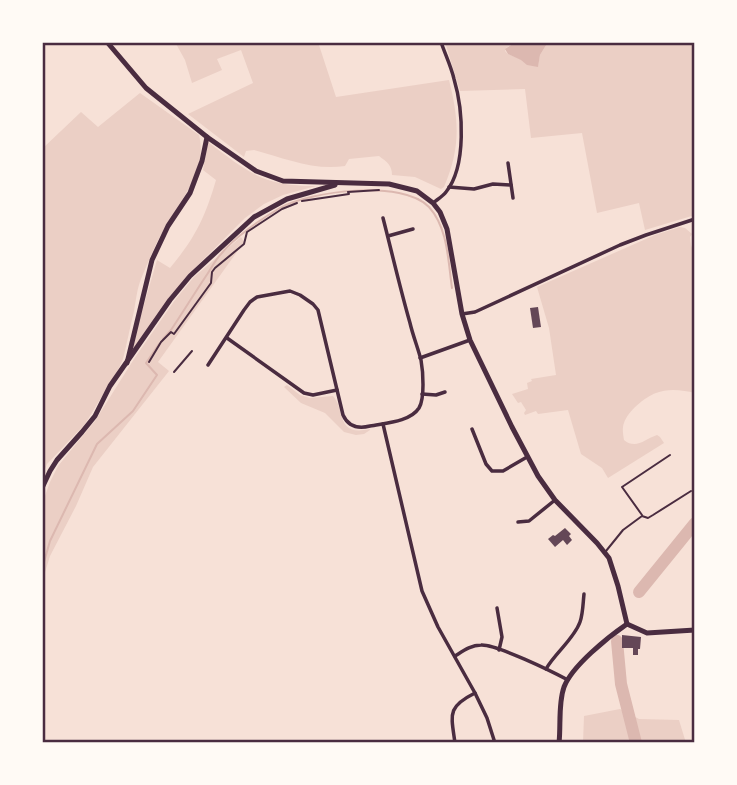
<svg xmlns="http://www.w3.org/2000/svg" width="737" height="785" viewBox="0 0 737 785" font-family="'Libre Baskerville',serif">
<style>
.green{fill:#ebcfc5}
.water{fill:#dcb8b0}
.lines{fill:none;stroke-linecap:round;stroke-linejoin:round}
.stream{stroke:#dcb8b0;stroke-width:2}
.river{stroke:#dcb8b0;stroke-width:12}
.building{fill:#644757}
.path{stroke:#4a2c40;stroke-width:2}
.service{stroke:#4a2c40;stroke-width:2}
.minor{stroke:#4a2c40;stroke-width:3.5}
.tertiary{stroke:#4a2c40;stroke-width:5}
.secondary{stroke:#4a2c40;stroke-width:5}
.neatline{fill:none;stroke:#4a2c40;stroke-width:2.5}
</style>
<rect width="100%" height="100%" fill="#f7e1d7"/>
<g class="green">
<path d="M175,42H318L336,97L449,80C459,120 461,147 444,187L441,189L415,177L392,175C392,165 387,162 379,156L349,159L345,166C314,171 284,158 254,150L246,151L244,157L188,114L253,83L241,50L217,59L222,70L192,83L185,60Z"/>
<polygon points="445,42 512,42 511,45 506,48 505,51 508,54 538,66 540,55 548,42 695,42 695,215 645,230 639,203 597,213 582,133 531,138 525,89 460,91"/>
<path d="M140,93L199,135C208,170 180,201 164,229C155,245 148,262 141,279C137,289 136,300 134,311C130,327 127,343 123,359L118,370L85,424L47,464L42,477V149L81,112L98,127Z"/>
<path d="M208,142C249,173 263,186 316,186L283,195L264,204L245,218L185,278L133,350L131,349L157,260L170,268C195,238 205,218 216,180L203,170Z"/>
<path d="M680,227L685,228L692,234L690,237L691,245L695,257V393C683,390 668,388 656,393C645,397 628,411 624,423C622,428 623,434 624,440C636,450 645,439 657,435L660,437L664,443L608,478L602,468L581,454L568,410L538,414L536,411L525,415L524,413L526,410L521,402L518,403L512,394L528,389L527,383L532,381L531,379L556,375L549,328L537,287L655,235Z"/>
<polygon points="241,237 244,242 158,362 169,371 93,467 76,506 50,556 42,582 42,504 50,482 58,466 95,421 134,359 175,300 194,277"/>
<path d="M287,385L300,395L310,398L333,396C346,410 335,437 370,429V430L364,434L356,435L344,432L325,413L301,403L284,387Z"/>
<polygon points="620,709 639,719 679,720 686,743 583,743 584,716"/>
</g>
<polygon class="water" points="512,42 548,42 540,55 538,67 527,65 521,60 508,54 505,49 511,45"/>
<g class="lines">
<g class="stream">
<path d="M163,339L171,330C183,312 194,294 206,276C211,269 215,260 221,254C235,237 261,219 280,208C310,191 403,179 429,207C448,228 448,261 452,288"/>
<polyline points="42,569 50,541 97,444 133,411 157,375 146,363 159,344"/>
</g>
<g class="river">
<polyline points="639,592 695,523"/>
<polyline points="617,641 621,684 636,743"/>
</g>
</g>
<g class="building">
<polygon points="538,307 541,327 533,328 530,308"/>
<polygon points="565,528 571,534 569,536 572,540 567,545 563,540 555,547 548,539 553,535 555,536"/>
<polygon points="622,635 641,637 640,649 638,649 638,655 633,655 633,648 622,648"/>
</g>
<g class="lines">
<g class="path">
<polyline points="302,201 349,194 348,192 379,190"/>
<polyline points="149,362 161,342 171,332 174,334 211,283 212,272 215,268 244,244 247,232 282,209 297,203"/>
<polyline points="174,372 192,351"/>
</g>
<g class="service">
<polyline points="642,515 622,487 670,455"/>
<polyline points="606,551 623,530 642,516 648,518 653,515 691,491"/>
</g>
<g class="minor">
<polyline points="508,163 513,198"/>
<polyline points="449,187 474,189 493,184 511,185"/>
<path d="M433,203C438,199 443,196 446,192C467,166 463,109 454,79C451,66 445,54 441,42"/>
<polyline points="388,236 413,229"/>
<polyline points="462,314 475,312 620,245 646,235 695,219"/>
<polyline points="227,338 304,393 313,395 337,390"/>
<polyline points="420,358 470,340"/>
<path d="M208,365L244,310L250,302L257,297L290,291L300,295L313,304L318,310L343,415C348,426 358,429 370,426C385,423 410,422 419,408C425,398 423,371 421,360C418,348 413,336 410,323C400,288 392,253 383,218"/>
<polyline points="422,394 436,395 445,392"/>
<polyline points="383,424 422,591 438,627 475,693 487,718 495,743"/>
<polyline points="472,429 486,464 492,471 503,471 527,457"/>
<polyline points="518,522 529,521 555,500"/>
<polyline points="497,608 502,637 499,650"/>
<path d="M455,656C463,651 471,645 481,645C496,644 553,672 568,680"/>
<path d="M546,669C555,653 574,639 580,622C583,614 583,603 584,594"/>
<path d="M455,743C451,714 447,707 475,693"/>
</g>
<g class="tertiary">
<polyline points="127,363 152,260 168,226 190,193 202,161 207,137"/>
<path d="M559,743C561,725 558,704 564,687C572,666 608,637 627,624"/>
</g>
<g class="secondary">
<polyline points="107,42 146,88 207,137 256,171 283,181 389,184 417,191 433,203 440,212 447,229 462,314 470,340 512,427 538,476 555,500 597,543 609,558 618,586 627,624 647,633 695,630"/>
<polyline points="42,488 50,471 57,460 82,432 95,416 110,386 170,300 190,276 254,217 287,199 335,185"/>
</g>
</g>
<rect width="737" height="785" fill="none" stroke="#fffaf5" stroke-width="88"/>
<rect x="44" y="44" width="649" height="697" class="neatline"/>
</svg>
